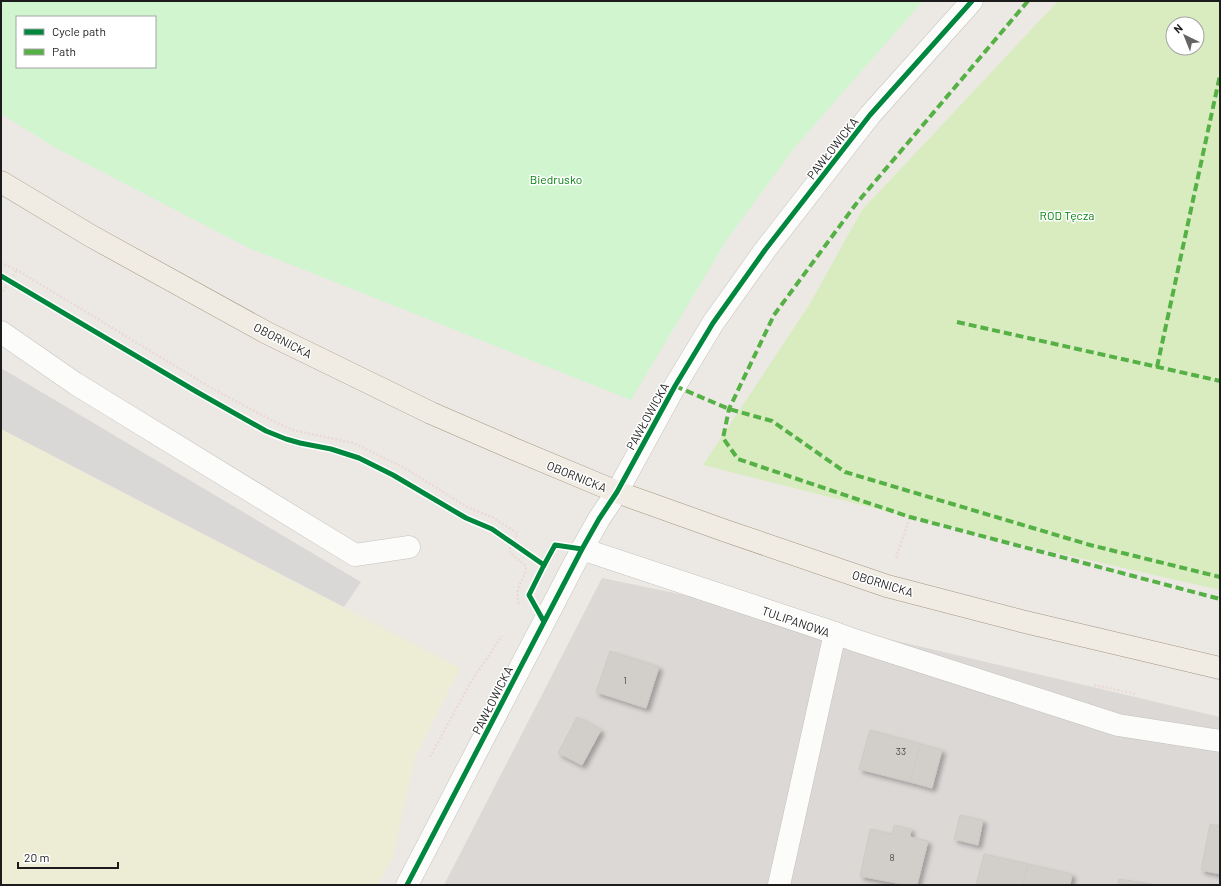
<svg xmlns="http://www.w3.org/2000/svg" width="1221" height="886" viewBox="0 0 1221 886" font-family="Barlow,sans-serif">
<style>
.residential{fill:#dbd8d6}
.farmland{fill:#ededd6}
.grass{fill:#d9ecc0;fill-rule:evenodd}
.park{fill:#d0f5cf;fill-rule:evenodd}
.parking{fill:#dad8d6}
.building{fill:#d2cfcb;stroke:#cfcac5;filter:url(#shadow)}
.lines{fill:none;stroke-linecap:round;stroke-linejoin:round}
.minor-casing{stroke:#c4c2c0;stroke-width:23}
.major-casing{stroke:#a29681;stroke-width:23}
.path{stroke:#ebd9d6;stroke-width:2.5;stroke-dasharray:2 2;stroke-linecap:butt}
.minor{stroke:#fcfcfb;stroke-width:22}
.major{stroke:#f0ebe3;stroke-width:22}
.quiet{stroke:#55b145;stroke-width:4;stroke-dasharray:8 4;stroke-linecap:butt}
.cycleway-casing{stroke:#fff;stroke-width:8}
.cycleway{stroke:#00873e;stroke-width:5}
.labels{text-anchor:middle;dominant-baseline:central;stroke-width:3;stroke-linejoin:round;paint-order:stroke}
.number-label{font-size:10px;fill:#4a4a49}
.street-label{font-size:12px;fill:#1c1c1c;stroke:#fff}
.park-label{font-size:12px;fill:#03820b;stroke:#fff}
</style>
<defs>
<filter id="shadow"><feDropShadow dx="3.5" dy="3.5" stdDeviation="2" flood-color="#0004"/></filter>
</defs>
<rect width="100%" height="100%" fill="#ece9e4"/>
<polygon class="residential" points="602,578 820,623 1220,717 1220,885 444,885"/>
<polygon class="farmland" points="1,429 460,668 415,757 393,857 378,885 1,885"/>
<path class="grass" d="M1058,1H1220V590L996,539L703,465L809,305L862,210ZM1173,24H1197V48H1173Z"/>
<path class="park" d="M1,1H923L795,147L726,241L631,400L249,248L56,148L1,114ZM17,17H155V67H17Z"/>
<polygon class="parking" points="1,368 361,582 344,607 1,429"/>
<g class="building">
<polygon points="610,651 659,667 646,708 596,692"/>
<polygon points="577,717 601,730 582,765 558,753"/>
<polygon points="870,730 921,744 910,782 859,769"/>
<polygon points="921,744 942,750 932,788 910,782"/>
<polygon points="960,815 983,820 978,845 954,839"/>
<polygon points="1210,824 1220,826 1220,874 1201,870"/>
<polygon points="894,825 911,829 910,837 928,841 917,885 907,885 860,876 870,829 892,834"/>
<polygon points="984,854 1028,864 1023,885 976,885"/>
<polygon points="1028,864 1072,874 1070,885 1023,885"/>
<polygon points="1119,879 1151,884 1118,885"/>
</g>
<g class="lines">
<g class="minor-casing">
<g id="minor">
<polyline points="1,332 76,384 355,555 409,547"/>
<polyline points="582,549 835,633 779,885"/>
<polyline points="835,633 854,640 1118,725 1220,741"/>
<polyline points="407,885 582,549 599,519 617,492 675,386 713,323 765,250 870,115 972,1"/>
</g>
</g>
<g class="major-casing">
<polyline id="major" points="1,182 91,236 267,333 431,413 514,449 617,492 726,531 887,586 1021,621 1220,668"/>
</g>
<g class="path">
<polyline points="1,263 17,270 213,389 277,423 293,430 353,443 403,467 469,508 494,518 517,533 516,538"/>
<polyline points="13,276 17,270"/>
<polyline points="1,295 7,285"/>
<path d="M510,547V553L526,566C526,576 520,580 518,590C517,595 518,600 519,606"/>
<polyline points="896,558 910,517"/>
<polyline points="1094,685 1136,694"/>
<polyline points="430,757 472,680 502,636"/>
</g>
<use href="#minor" class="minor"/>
<use href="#major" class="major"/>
<g class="quiet">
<polyline points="1028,1 856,204 774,315 729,409 723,438 738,459 910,517 1220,599"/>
<polyline points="957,322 1220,381"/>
<polyline points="1157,367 1220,75"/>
<polyline points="675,386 729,409 772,421 845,472 1090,545 1220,577"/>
</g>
<g class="cycleway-casing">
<g id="cycleway">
<polyline points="1,276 197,392 266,431 286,439 300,443 331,449 359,458 393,475 466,518 492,529 544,565 555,545 582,549"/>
<polyline points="543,620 529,595 544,565"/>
<polyline points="407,885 582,549 599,519 617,492 675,386 713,323 765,250 870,115 972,1"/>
</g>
</g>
<use href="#cycleway" class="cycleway"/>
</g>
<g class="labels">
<g class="number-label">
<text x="625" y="680">1</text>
<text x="901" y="751">33</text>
<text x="892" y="857">8</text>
</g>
<g class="street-label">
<text transform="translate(832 148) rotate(-52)">PAWŁOWICKA</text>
<text transform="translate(283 340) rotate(27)">OBORNICKA</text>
<text transform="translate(647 416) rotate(-61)">PAWŁOWICKA</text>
<text transform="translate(577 476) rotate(22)">OBORNICKA</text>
<text transform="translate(883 583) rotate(17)">OBORNICKA</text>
<text transform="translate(796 621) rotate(19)">TULIPANOWA</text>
<text transform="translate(492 700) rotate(-63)">PAWŁOWICKA</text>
</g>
<g class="park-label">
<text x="556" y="179">Biedrusko</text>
<text x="1067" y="215">ROD Tęcza</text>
</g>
</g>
<rect width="1221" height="886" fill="none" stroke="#1c1c1c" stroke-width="4"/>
<rect x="16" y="16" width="140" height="52" fill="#ffffff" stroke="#a4a4a4"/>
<rect x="24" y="29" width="20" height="6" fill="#00873e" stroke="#a4a4a4"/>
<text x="52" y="36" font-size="12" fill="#1c1c1c">Cycle path</text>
<rect x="24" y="49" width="20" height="6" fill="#55b145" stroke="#a4a4a4"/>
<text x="52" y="56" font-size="12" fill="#1c1c1c">Path</text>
<g transform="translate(1185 36) rotate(317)"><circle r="19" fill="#ffffff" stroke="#a4a4a4"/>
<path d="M0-3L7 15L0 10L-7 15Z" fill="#656462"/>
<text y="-6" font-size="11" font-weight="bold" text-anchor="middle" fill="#1c1c1c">N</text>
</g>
<path d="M18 862v6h100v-6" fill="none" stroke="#1c1c1c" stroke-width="2"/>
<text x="24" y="862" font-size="12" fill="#1c1c1c" stroke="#ffffff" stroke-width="3" paint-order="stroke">20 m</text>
</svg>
